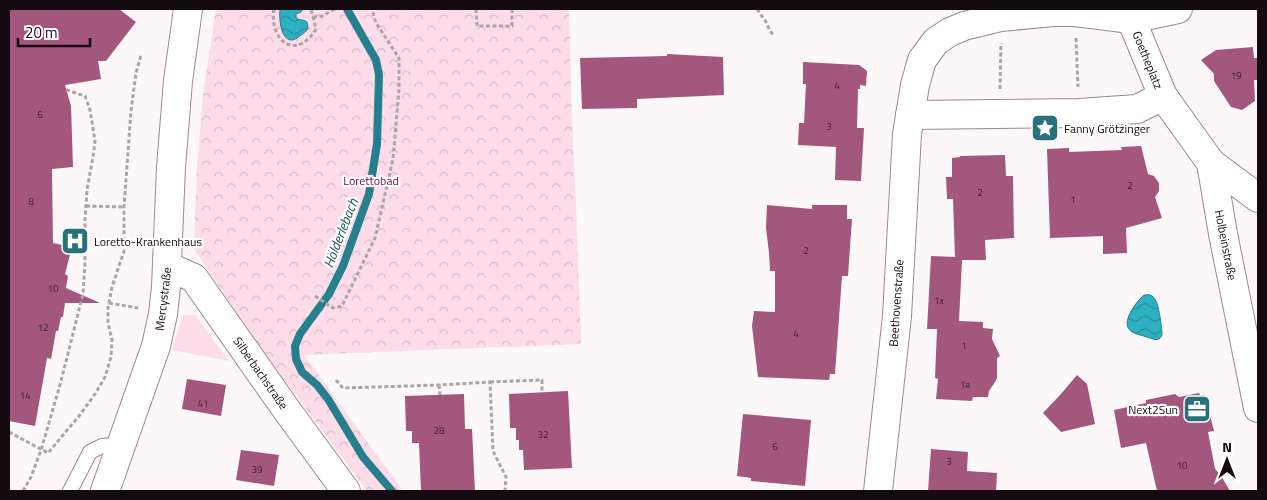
<svg xmlns="http://www.w3.org/2000/svg" width="1267" height="500" viewBox="0 0 1267 500" font-family="'Titillium Web',sans-serif">
<style>
.grass{fill:#fddcea}
.park{fill:url(#park-crowns)}
.water{fill:url(#water-waves);stroke:#257f8c}
.lines{fill:none;stroke-linecap:round;stroke-linejoin:round}
.stream{stroke:#257f8c;stroke-width:8}
.building{fill:#a3577d}
.lane-casing{stroke:#9e8791;stroke-width:16}
.street-casing{stroke:#9e8791;stroke-width:30}
.path{stroke:#aca5a8;stroke-width:3;stroke-dasharray:4 2.5;stroke-linecap:butt}
.lane{stroke:#fff;stroke-width:14}
.street{stroke:#fff;stroke-width:28}
.labels{text-anchor:middle;dominant-baseline:central;stroke-width:4.5;stroke-linejoin:round;paint-order:stroke}
.number-label{font-size:10px;fill:#371e2a}
.street-label{font-size:12px;fill:#130b0f;stroke:#fff}
.poi-label{font-size:12px;fill:#130b0f;stroke:#fff;text-anchor:start}
.park-label{font-size:12px;fill:#6d0a46;stroke:#fff}
.water-label{font-size:14px;font-style:italic;fill:#21555c;stroke:#fff}
</style>
<defs>
<pattern id="park-crowns" width="20" height="18" patternUnits="userSpaceOnUse" patternTransform="scale(1.25)"><rect width="20" height="18" fill="#fddcea"/><path d="M2 6a3 3 0 1 1 6 0M12 15a3 3 0 1 1 6 0" fill="none" stroke="#d8bbc8"/></pattern>
<pattern id="water-waves" width="16" height="10" patternUnits="userSpaceOnUse" patternTransform="scale(1.25)"><rect width="16" height="10" fill="#2db1c2"/><path d="M0 5q4-4 8 0t8 0" fill="none" stroke="#258e9c"/></pattern>
</defs>
<rect width="100%" height="100%" fill="#fcf7f9"/>
<polygon class="grass" points="183,315 195,315 229,361 172,350"/>
<polygon class="park" points="216,9 569,9 572,121 576,204 581,344 304,355 403,491 367,491 261,348 194,249 197,168 203,94"/>
<g class="water">
<path d="M280,9H303L301,12L296,14V18C300,21 304,19 307,22L308,29C305,32 296,40 292,40C280,40 279,17 280,9Z"/>
<path d="M1144,295C1148,295 1149,294 1152,296C1159,300 1161,324 1162,332C1162,335 1162,337 1159,339C1155,341 1151,338 1147,337C1142,335 1132,334 1129,329C1122,320 1137,301 1144,295Z"/>
</g>
<g class="lines">
<polyline class="stream" points="347,9 376,60 379,75 377,144 369,194 343,266 329,294 300,334 295,346 296,359 302,372 317,385 328,399 363,457 392,491"/>
</g>
<g class="building">
<polygon points="9,9 119,9 136,22 106,61 98,61 101,79 65,85 71,106 73,167 52,169 53,243 72,247 65,274 68,276 66,288 100,303 65,303 63,317 61,317 58,331 56,331 51,359 47,358 35,426 9,421"/>
<polygon points="1253,47 1254,58 1258,58 1258,80 1254,80 1255,101 1242,110 1231,107 1214,81 1214,74 1201,60 1216,50"/>
<polygon points="667,54 723,57 724,95 637,99 637,108 582,109 580,58 667,56"/>
<polygon points="803,62 859,65 867,71 866,86 860,85 860,89 858,89 857,128 864,128 861,181 835,180 836,147 798,145 799,123 804,123 806,84 803,84"/>
<polygon points="1141,146 1148,174 1154,176 1159,183 1159,191 1155,197 1162,218 1126,228 1127,253 1103,254 1103,236 1050,238 1047,149 1069,148 1069,152 1122,150 1121,147"/>
<polygon points="1005,155 1006,176 1013,176 1014,238 985,240 986,260 962,260 959,321 983,322 983,328 993,329 992,339 1000,356 997,358 997,378 995,382 989,391 988,397 973,397 972,401 936,399 938,379 935,378 937,329 927,329 931,256 955,257 953,199 947,199 946,177 952,177 952,158 960,157 960,156"/>
<polygon points="767,205 812,209 812,205 847,205 847,219 852,219 848,276 842,276 835,374 830,374 829,380 758,377 752,326 754,311 775,312 775,271 770,271 769,253 766,228"/>
<polygon points="1077,375 1087,384 1095,424 1061,432 1043,413 1060,395"/>
<polygon points="187,379 226,385 221,416 182,409"/>
<polygon points="568,391 572,468 524,470 523,450 519,450 519,440 516,440 516,428 510,428 509,394"/>
<polygon points="1199,393 1200,395 1205,395 1214,431 1208,432 1215,469 1220,474 1230,491 1157,491 1146,443 1121,448 1114,410 1146,403 1146,400 1175,394 1179,397"/>
<polygon points="464,394 465,429 472,429 475,491 421,491 419,443 412,443 412,431 406,431 405,396"/>
<polygon points="743,414 811,420 805,486 751,481 751,478 737,476"/>
<polygon points="931,449 968,452 967,471 997,473 996,491 928,491"/>
<polygon points="241,450 279,455 274,486 236,480"/>
</g>
<g class="lines">
<g class="lane-casing">
<polyline id="lane" points="70,491 90,452 102,446 122,444"/>
</g>
<g class="street-casing">
<g id="street">
<polyline points="1131,19 1163,96 1211,163 1223,234 1258,408"/>
<polyline points="910,115 1079,113 1137,109 1163,96"/>
<polyline points="1211,163 1258,198"/>
<polyline points="167,266 194,278 286,409 346,491"/>
<polyline points="105,491 156,346 163,314 166,287 171,167 178,81 188,9"/>
<polyline points="878,491 897,316 907,134 915,85 922,60 936,41 950,32 964,26 1001,17 1053,12 1075,12 1131,19 1178,9"/>
</g>
</g>
<g class="path">
<path d="M274,9C269,42 297,61 316,29L311,9"/>
<polyline points="476,9 477,26 512,26 512,9"/>
<polyline points="757,9 766,22 770,31 774,36"/>
<polyline points="313,17 322,16 335,9"/>
<polyline points="1076,38 1078,87"/>
<polyline points="1000,89 1001,43"/>
<polyline points="86,206 124,207"/>
<polyline points="315,296 333,308 342,306 375,238 393,159 399,89 399,58 376,23 372,9"/>
<polyline points="109,303 138,308"/>
<polyline points="336,380 343,388 439,385 490,382 493,451 506,477 505,490"/>
<polyline points="490,382 542,380 542,393"/>
<polyline points="439,385 440,395"/>
<polyline points="9,432 48,453 79,416 95,394 105,377 111,357 112,340 108,323 108,308 112,287 124,251 124,207 131,111 136,73 141,55"/>
<polyline points="23,491 31,477 41,450 60,385 83,294 85,264 85,221 87,190 93,157 95,141 90,110 85,96 64,89"/>
</g>
<use href="#lane" class="lane"/>
<use href="#street" class="street"/>
</g>
<defs>
<g id="sight-square" transform="scale(1.4375)"><rect x="-9" y="-9" width="18" height="18" rx="4" fill="#28717b" stroke="#fff"/><path d="M0-6L1.8-2.2L6-1.7L2.9 1.2L3.7 5.4L0 3.3L-3.7 5.4L-2.9 1.2L-6-1.7L-1.8-2.2Z" fill="#fff"/></g>
<g id="hospital-square" transform="scale(1.4375)"><rect x="-9" y="-9" width="18" height="18" rx="4" fill="#28717b" stroke="#fff"/><path d="M-5-5h3v3.5h4V-5h3V5h-3V1.5h-4V5h-3Z" fill="#fff"/></g>
<g id="office-square" transform="scale(1.4375)"><rect x="-9" y="-9" width="18" height="18" rx="4" fill="#28717b" stroke="#fff"/><path d="M-6-3h4V-5.5h4V-3h4V5H-6ZM-1-4.5V-3h2v-1.5ZM-6 0V1H6V0Z" fill="#fff"/></g>
</defs>
<g fill-rule="evenodd">
<use href="#sight-square" x="1045" y="128"/>
<use href="#hospital-square" x="75" y="241"/>
<use href="#office-square" x="1197" y="409"/>
</g>
<g class="labels">
<g class="number-label">
<text x="1236" y="75">19</text>
<text x="837" y="85">4</text>
<text x="40" y="114">6</text>
<text x="829" y="126">3</text>
<text x="1130" y="185">2</text>
<text x="980" y="192">2</text>
<text x="1073" y="199">1</text>
<text x="31" y="201">8</text>
<text x="806" y="250">2</text>
<text x="53" y="288">10</text>
<text x="939" y="300">1x</text>
<text x="43" y="327">12</text>
<text x="796" y="333">4</text>
<text x="964" y="345">1</text>
<text x="965" y="384">1a</text>
<text x="25" y="395">14</text>
<text x="203" y="403">41</text>
<text x="439" y="430">28</text>
<text x="543" y="434">32</text>
<text x="775" y="446">6</text>
<text x="949" y="461">3</text>
<text x="1182" y="465">10</text>
<text x="257" y="469">39</text>
</g>
<g class="street-label">
<text transform="translate(1148 60) rotate(68)">Goetheplatz</text>
<text transform="translate(1226 245) rotate(79)">Holbeinstraße</text>
<text transform="translate(163 299) rotate(-83)">Mercystraße</text>
<text transform="translate(896 303) rotate(-86)">Beethovenstraße</text>
<text transform="translate(261 373) rotate(55)">Silberbachstraße</text>
</g>
<g class="poi-label">
<text x="1064" y="128">Fanny Grötzinger</text>
<text x="94" y="241">Loretto-Krankenhaus</text>
<text x="1178" y="409" text-anchor="end">Next2Sun</text>
</g>
<g class="park-label">
<text x="371" y="180">Lorettobad</text>
</g>
<g class="water-label">
<text transform="translate(340 233) rotate(-69)">Hölderlebach</text>
</g>
</g>
<rect width="1267" height="500" fill="none" stroke="#130b0f" stroke-width="20"/>
<g transform="translate(1227 460)" stroke="#ffffff" stroke-width="4" paint-order="stroke">
<path d="M0-4L9 19L0 12L-9 19Z" fill="#130b0f"/>
<text y="-8" font-size="14" font-weight="bold" text-anchor="middle" fill="#130b0f">N</text>
</g>
<path d="M18 38v8h72v-8" fill="none" stroke="#130b0f" stroke-width="2.5"/>
<text x="25" y="38" font-size="15" fill="#130b0f" stroke="#ffffff" stroke-width="4" paint-order="stroke">20 m</text>
</svg>
